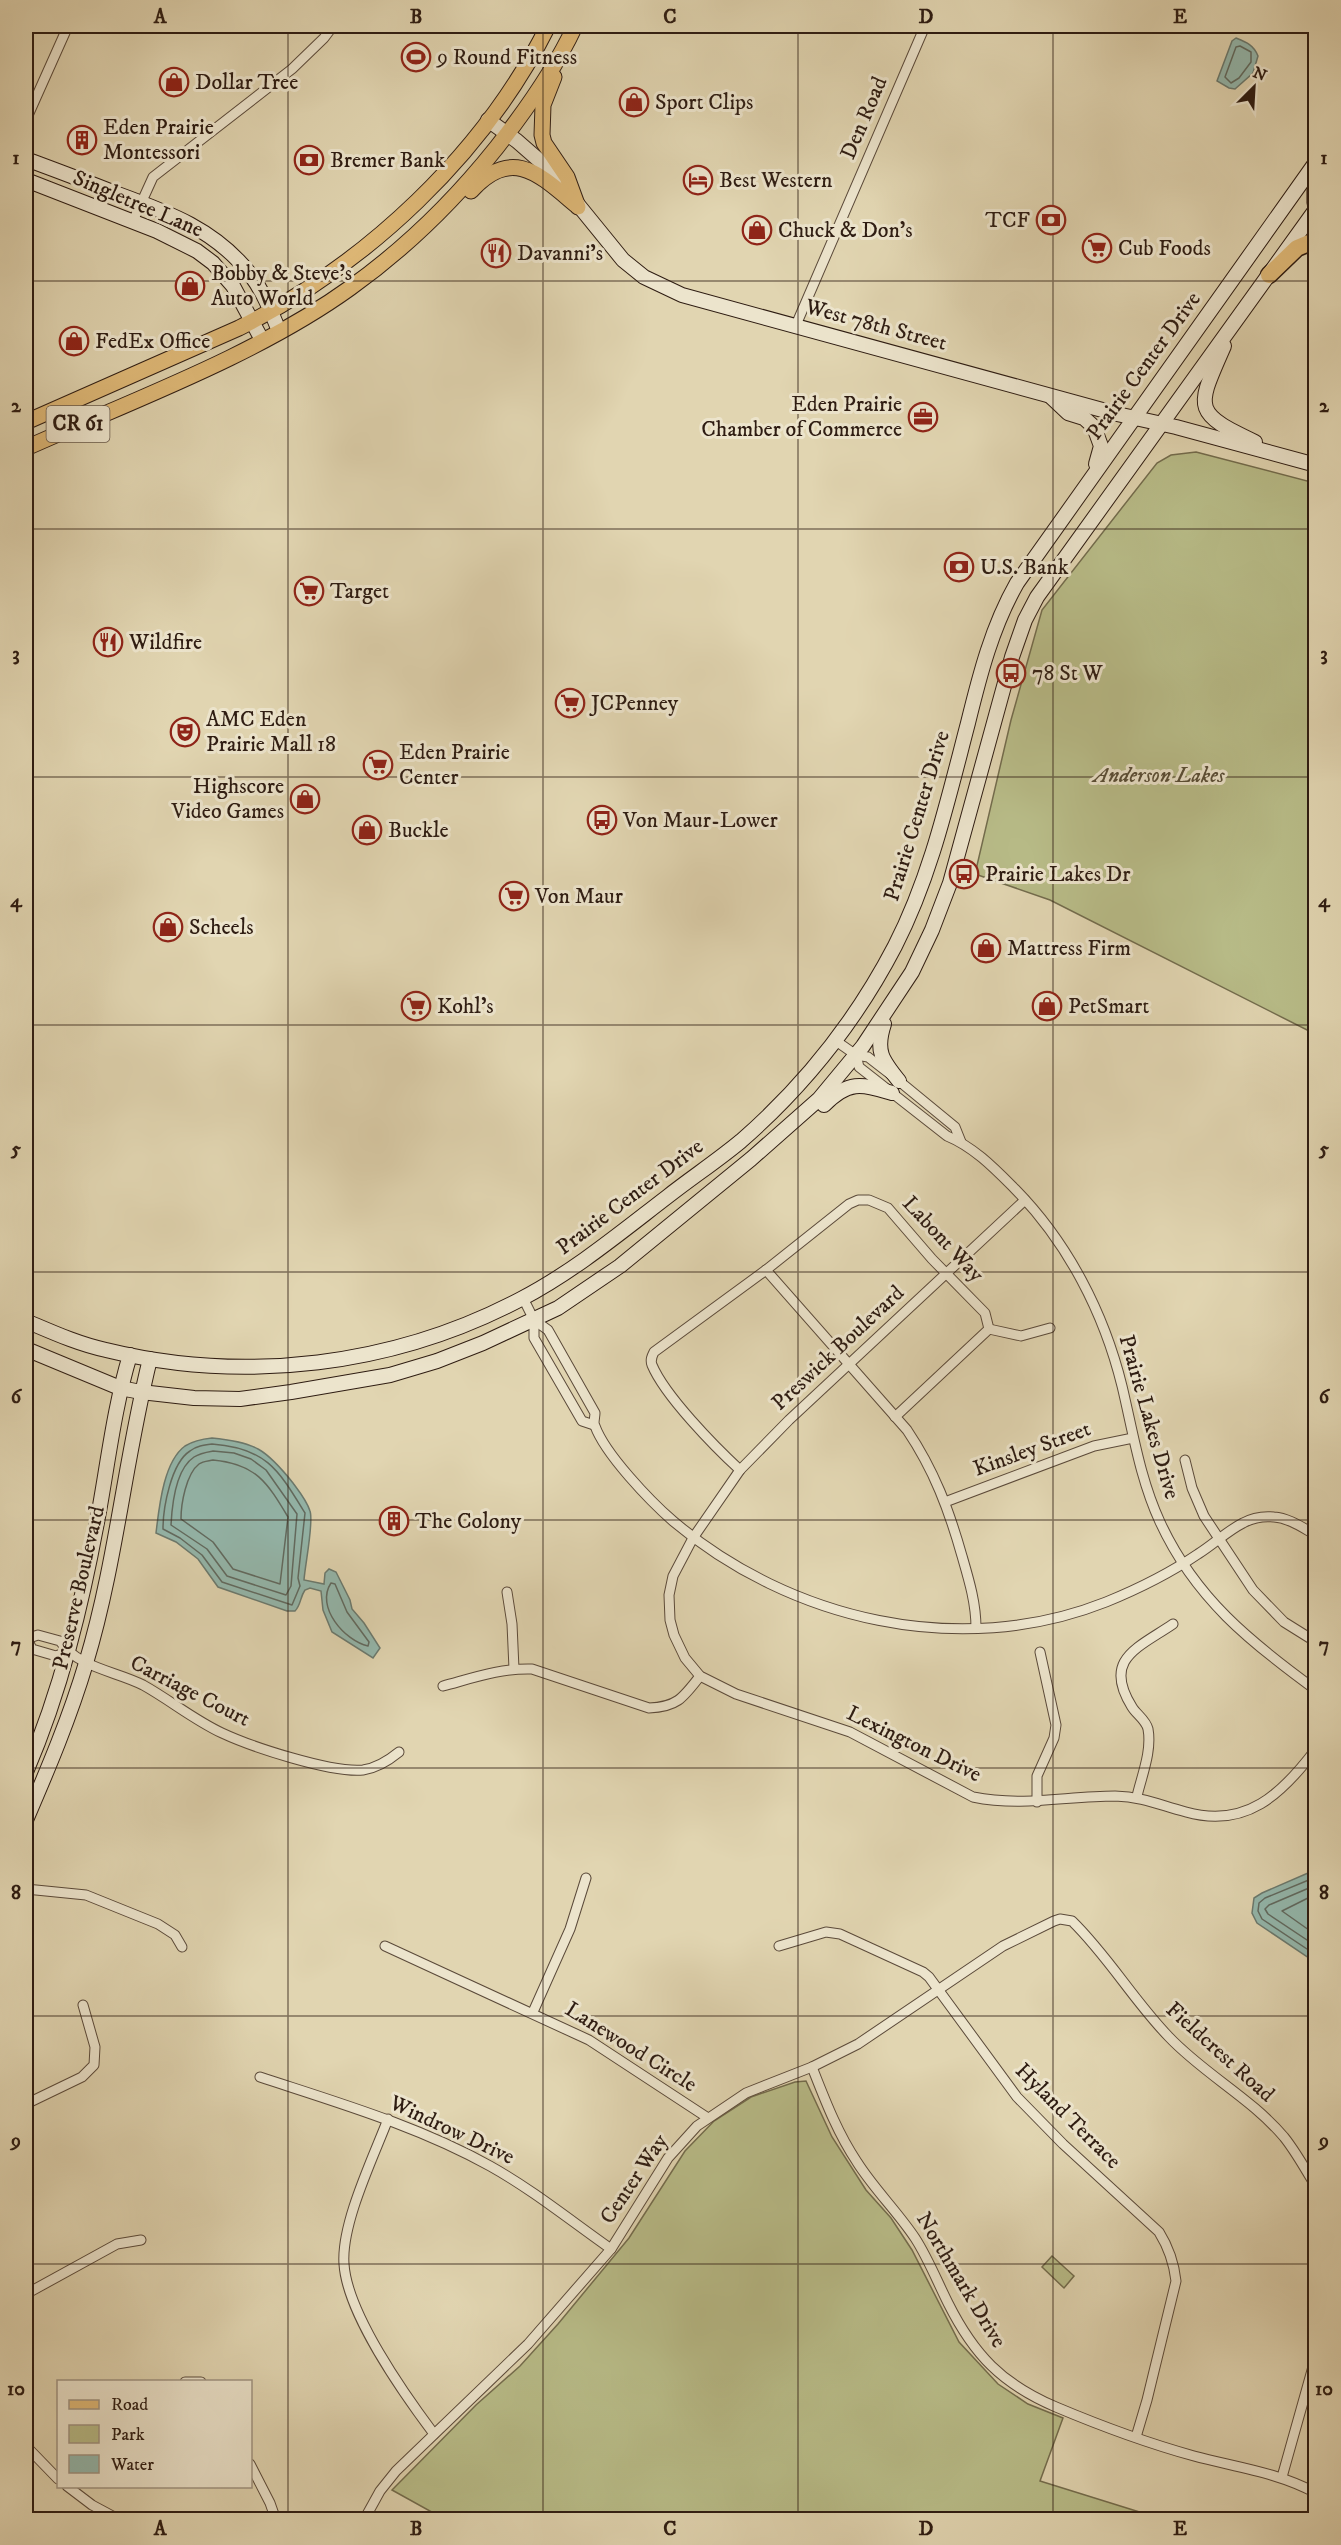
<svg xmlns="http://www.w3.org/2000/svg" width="1341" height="2545" viewBox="0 0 1341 2545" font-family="'IM FELL DW Pica',serif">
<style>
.green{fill:#b8bc88;stroke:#736c4d;stroke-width:1.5}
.water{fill:#94b8ad;stroke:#6b7a6f;stroke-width:1.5}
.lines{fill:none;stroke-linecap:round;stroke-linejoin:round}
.shore{stroke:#616a60;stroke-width:1.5}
.street-casing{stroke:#5b4a3a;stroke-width:11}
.secondary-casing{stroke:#2e1c12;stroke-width:16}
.primary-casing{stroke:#2e1c12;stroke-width:17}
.highway-casing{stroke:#2e1c12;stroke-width:19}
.street{stroke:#ece4cc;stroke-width:9}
.secondary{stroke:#ece4cc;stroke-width:14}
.primary{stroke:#e0ba78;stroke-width:15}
.highway{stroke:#e0ba78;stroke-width:16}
.grid{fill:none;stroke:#2e1c12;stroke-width:1.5;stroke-opacity:0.55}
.labels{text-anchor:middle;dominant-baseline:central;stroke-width:6;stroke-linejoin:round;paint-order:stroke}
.shield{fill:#ece4cc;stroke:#67584a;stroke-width:1.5}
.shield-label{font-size:21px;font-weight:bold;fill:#2e1c12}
.poi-label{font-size:22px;fill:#2e1c12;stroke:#ece4cc;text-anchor:start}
.street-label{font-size:22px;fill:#2e1c12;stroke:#ece4cc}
.park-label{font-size:22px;font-style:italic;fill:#574c35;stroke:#ece4cc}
.neatline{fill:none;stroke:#2e1c12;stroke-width:2}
.grid-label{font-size:20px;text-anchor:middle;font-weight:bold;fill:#2e1c12}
</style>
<rect width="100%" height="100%" fill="#e1d5b1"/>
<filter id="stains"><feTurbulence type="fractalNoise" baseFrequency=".00333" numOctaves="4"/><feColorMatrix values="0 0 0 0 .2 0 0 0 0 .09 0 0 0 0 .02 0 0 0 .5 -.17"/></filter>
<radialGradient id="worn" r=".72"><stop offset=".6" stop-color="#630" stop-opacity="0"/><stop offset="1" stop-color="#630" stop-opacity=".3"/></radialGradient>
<g class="green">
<polygon points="1196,452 1315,483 1315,1034 1050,900 975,874 1011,720 1042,610 1157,463 1171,455"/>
<polygon points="806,2081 832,2137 866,2190 891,2218 912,2250 959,2342 998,2384 1028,2404 1063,2418 1040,2481 1162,2519 446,2520 392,2490 476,2405 520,2366 558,2324 629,2238 685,2151 714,2121 751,2097 795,2082"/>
<polygon points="1052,2256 1074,2276 1064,2288 1042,2267"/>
</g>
<g class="water">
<path d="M1236,38C1246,42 1254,45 1258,56L1253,73L1235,89L1229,88L1217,81L1232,41Z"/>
<path d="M212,1438C255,1442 266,1449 293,1483C299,1491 307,1501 310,1511C314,1522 305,1565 304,1580L324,1584L325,1573L329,1569L336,1572L350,1600L352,1609L364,1623L380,1648L373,1658L332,1632L323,1610L321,1591L310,1588L305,1590C300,1597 301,1605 295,1611H287L218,1587L198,1559L176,1542L156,1533C159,1509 163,1462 185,1446C193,1441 202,1439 212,1438Z"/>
<polygon points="1315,1870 1315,1962 1257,1923 1252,1913 1254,1898 1262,1893"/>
</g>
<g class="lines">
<g class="shore">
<polygon points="1240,46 1251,52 1251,62 1239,78 1231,83 1225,77 1236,47"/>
<path d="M212,1444C266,1448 278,1469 305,1513L298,1578L300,1586L292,1605L222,1582L202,1555L180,1538L163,1529C163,1508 171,1463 190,1451C196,1446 204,1445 212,1444Z"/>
<path d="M213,1451L234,1453L251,1459L266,1470L297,1514L291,1586L286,1595L227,1576L207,1549L171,1525C172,1505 176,1469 194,1457C200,1453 207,1452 213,1451Z"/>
<path d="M213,1460C256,1464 267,1482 288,1517L280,1584L233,1569L213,1542L181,1519C181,1504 186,1474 199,1464C203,1461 209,1461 213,1460Z"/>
<path d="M331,1583L335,1584L347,1612L369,1642L368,1646C345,1641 315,1607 331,1583Z"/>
<polyline points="1316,1877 1265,1898 1259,1903 1258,1911 1262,1919 1316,1955"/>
<polyline points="1316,1885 1269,1905 1265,1909 1268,1914 1316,1946"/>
<polyline points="1316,1894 1282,1911 1316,1935"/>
</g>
<g class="street-casing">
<g id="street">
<polyline points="26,120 68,26"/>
<polyline points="133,221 153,177 292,69 324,38 333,26"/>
<polyline points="796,325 925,26"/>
<polyline points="836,1041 856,1055 868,1057 899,1081 955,1127 961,1142"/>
<path d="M856,1055L859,1067L947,1136C974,1147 995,1169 1015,1189C1068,1243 1104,1313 1122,1386C1133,1432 1140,1479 1160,1522C1195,1598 1250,1642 1316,1690"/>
<path d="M1025,1200L789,1420L740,1470L693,1538L673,1576L669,1595L670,1620L674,1635L685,1658L700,1676L736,1694L850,1732L973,1797C1021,1807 1067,1796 1115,1796C1144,1797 1159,1805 1186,1812C1246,1829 1282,1794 1316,1749"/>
<path d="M766,1270L907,1430C934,1470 949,1510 962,1556C969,1580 976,1603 976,1628"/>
<path d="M523,1298L534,1320L548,1330L595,1413C595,1417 593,1423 595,1426C605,1454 650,1501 673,1521C790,1620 960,1660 1106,1602C1138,1589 1170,1573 1198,1554C1214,1544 1227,1531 1243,1523C1252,1518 1264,1516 1274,1517C1289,1518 1303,1528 1316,1535"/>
<polyline points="534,1320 534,1338 582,1421 594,1425"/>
<polyline points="989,1329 1021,1336 1050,1328"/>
<polyline points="1185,1460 1192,1488 1204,1516 1253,1590 1284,1622 1316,1642"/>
<path d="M740,1470C715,1447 665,1396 652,1365C650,1360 652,1356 654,1352L766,1270L849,1204L858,1200H869L888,1208L932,1259L985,1313L989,1329L895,1417"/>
<polyline points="945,1502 1094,1446 1133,1438"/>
<polyline points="507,1592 512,1624 514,1669"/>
<path d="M26,1639L38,1635L60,1641C78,1668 116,1671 143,1685C170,1700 194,1720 222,1733C252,1747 331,1773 363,1770C377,1768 388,1761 399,1752"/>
<polyline points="27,1639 32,1649 56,1656 67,1652"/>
<path d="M443,1686C473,1678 501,1668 532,1669L649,1708C677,1707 683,1698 700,1676"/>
<path d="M1137,1796C1142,1775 1152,1751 1148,1729C1146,1720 1136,1714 1132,1707C1102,1659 1138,1648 1173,1624"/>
<polyline points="1037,1802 1037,1776 1054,1738 1056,1725 1040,1652"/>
<polyline points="26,1889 86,1895 158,1924 175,1935 182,1947"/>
<polyline points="385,1946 589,2040 708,2118"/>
<path d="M779,1946L826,1932L840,1934L923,1972L929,1977L1017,2097L1063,2144L1159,2232C1169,2248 1174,2263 1176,2281L1147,2400L1136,2437"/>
<polyline points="533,2012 570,1929 586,1878"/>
<path d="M812,2067C825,2100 837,2132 857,2162C874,2189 897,2211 915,2238C928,2258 937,2281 948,2303C974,2355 1002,2384 1056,2407C1101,2426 1147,2443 1194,2456C1235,2467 1277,2472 1316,2493"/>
<path d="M260,2077C339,2103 418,2126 490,2166C533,2190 571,2221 611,2249"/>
<polyline points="26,2104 82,2077 94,2065 95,2047 83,2005"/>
<path d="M388,2119C373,2158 341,2224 344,2264C347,2313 404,2394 434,2434"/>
<polyline points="26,2294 117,2244 141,2240"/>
<polyline points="185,2382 201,2382"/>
<polyline points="26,2446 58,2479"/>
<polyline points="250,2464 270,2503 276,2520"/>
<polyline points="1282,2477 1316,2356"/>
<polyline points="67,2486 92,2505 120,2520"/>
<polyline points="301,2520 332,2520"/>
<path d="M364,2520L380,2491L396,2471L528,2344L611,2249L668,2158L697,2126L746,2093L812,2067L858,2044L1003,1946L1054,1921L1060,1919L1072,1921C1108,1956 1134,2001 1169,2037C1204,2074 1251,2098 1284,2137C1296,2152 1306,2170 1316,2187"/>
</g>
</g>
<g class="secondary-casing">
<g id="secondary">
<polyline points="488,120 517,141 549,169 623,260 644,277 682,295 1117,414 1176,427 1316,465"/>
<path d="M26,159C55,170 85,181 115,193C167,212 215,229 250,274C263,291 271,311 279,331"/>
<polyline points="26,180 157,231 197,251 213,263 233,286 262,340"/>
<path d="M1224,346C1197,408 1191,412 1255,442"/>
<polyline points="1050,396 1068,413 1084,418 1094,427 1101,446 1096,464"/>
<path d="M884,1024C875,1051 882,1060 899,1081"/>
<path d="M824,1105C849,1080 861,1084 892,1093"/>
<path d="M26,1321C52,1332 78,1344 106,1350C245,1384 394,1366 521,1299C573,1272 620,1233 667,1197C691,1178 717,1161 741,1141C804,1086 856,1021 895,946C931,876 948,799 968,723C980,674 992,627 1017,583L1316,162"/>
<polyline points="26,1349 120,1388 141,1392 194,1398 240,1399 291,1392 390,1375 437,1361 483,1343 558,1308 620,1266 751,1159 819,1099 863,1046 912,972 932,930 950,883 1012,657 1025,620 1037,597 1316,209"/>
<path d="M26,1772C61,1691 82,1604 98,1517C108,1463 114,1408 130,1355"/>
<path d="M26,1820C48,1769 70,1717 86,1663C116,1564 125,1459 150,1359"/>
</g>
</g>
<g class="primary-casing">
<g id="primary">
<polyline points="554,77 543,105 542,135 544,143 567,177 578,207"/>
<path d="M471,191C512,146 539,174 576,205"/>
<path d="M26,422L239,328C367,264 484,154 548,26"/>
<path d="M26,448C131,401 257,355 350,288C406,248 454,201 497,147C526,110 555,69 575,26"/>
</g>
</g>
<g class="highway-casing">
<g id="highway">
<polyline points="1314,26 1316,27"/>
<polyline points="1316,180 1316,203"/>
<polyline points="1269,275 1297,248 1316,240"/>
</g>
</g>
<use href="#street" class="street"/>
<use href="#secondary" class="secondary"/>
<use href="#primary" class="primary"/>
<use href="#highway" class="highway"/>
</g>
<path class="grid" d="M288,26V2520M543,26V2520M798,26V2520M1053,26V2520M26,281H1316M26,529H1316M26,777H1316M26,1025H1316M26,1272H1316M26,1520H1316M26,1768H1316M26,2016H1316M26,2264H1316"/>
<defs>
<g id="stadium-ring" transform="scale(1.5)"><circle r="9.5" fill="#ece4cc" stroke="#8f2418" stroke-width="1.5"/><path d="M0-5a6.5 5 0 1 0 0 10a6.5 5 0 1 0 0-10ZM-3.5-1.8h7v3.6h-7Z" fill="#8f2418"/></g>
<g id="shop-ring" transform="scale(1.5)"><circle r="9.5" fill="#ece4cc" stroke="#8f2418" stroke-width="1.5"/><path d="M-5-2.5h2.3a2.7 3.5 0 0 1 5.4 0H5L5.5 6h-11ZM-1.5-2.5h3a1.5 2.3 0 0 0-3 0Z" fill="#8f2418"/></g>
<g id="building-ring" transform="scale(1.5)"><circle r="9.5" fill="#ece4cc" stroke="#8f2418" stroke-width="1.5"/><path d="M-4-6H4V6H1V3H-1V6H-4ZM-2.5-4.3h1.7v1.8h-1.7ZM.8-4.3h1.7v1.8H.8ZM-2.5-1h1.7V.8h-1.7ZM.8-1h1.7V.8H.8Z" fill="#8f2418"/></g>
<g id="bank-ring" transform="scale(1.5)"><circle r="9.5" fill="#ece4cc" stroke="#8f2418" stroke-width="1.5"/><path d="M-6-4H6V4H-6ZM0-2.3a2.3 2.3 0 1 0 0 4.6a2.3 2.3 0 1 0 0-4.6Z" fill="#8f2418"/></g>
<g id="hotel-ring" transform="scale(1.5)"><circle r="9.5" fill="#ece4cc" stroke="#8f2418" stroke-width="1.5"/><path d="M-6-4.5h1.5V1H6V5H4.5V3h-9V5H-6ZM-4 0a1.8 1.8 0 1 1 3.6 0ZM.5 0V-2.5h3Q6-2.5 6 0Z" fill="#8f2418"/></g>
<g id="supermarket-ring" transform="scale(1.5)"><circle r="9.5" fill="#ece4cc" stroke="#8f2418" stroke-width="1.5"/><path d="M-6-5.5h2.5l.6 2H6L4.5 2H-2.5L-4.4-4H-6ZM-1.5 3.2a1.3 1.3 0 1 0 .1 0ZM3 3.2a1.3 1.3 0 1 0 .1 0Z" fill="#8f2418"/></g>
<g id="restaurant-ring" transform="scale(1.5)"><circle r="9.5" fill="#ece4cc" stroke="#8f2418" stroke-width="1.5"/><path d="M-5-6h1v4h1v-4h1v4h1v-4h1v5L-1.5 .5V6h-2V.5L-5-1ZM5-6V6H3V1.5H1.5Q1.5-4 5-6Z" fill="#8f2418"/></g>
<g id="office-ring" transform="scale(1.5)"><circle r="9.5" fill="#ece4cc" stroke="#8f2418" stroke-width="1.5"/><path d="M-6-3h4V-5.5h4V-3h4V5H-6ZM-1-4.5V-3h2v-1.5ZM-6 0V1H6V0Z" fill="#8f2418"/></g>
<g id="bus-ring" transform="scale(1.5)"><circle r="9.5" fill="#ece4cc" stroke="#8f2418" stroke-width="1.5"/><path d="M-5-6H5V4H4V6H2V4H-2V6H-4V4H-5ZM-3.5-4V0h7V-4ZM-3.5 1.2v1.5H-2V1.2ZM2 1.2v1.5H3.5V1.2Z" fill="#8f2418"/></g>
<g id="theatre-ring" transform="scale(1.5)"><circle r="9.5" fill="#ece4cc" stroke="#8f2418" stroke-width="1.5"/><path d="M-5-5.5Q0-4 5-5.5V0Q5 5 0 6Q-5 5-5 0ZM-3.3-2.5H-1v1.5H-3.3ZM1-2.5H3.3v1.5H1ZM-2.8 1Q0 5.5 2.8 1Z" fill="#8f2418"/></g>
</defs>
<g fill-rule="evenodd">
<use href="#stadium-ring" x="416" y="57"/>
<use href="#shop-ring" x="174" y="82"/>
<use href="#shop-ring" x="634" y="102"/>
<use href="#building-ring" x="82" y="140"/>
<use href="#bank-ring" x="309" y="160"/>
<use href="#hotel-ring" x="698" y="180"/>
<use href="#bank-ring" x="1051" y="220"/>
<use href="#shop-ring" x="757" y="230"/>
<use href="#supermarket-ring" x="1097" y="248"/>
<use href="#restaurant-ring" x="496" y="253"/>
<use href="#shop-ring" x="190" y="286"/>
<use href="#shop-ring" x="74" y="341"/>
<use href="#office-ring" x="923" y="417"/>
<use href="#bank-ring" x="959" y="567"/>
<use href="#supermarket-ring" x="309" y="591"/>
<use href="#restaurant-ring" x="108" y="642"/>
<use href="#bus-ring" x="1011" y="673"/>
<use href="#supermarket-ring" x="570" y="703"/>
<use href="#theatre-ring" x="185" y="732"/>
<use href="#supermarket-ring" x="378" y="765"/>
<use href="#shop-ring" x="305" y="799"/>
<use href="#bus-ring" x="602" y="820"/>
<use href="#shop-ring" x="367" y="830"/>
<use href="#bus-ring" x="964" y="874"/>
<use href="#supermarket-ring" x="514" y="896"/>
<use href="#shop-ring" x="168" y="927"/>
<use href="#shop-ring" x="986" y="948"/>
<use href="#supermarket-ring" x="416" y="1006"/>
<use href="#shop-ring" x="1047" y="1006"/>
<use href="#building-ring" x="394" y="1521"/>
</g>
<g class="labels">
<rect class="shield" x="46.5" y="406" width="63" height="36" rx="4.5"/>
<g class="shield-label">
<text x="78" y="424">CR 61</text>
</g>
<g class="poi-label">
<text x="437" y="57">9 Round Fitness</text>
<text x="195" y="82">Dollar Tree</text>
<text x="655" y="102">Sport Clips</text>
<text x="103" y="127">Eden Prairie<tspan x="103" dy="25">Montessori</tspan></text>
<text x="330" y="160">Bremer Bank</text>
<text x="719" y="180">Best Western</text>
<text x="1030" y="220" text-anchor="end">TCF</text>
<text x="778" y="230">Chuck &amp; Don's</text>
<text x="1118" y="248">Cub Foods</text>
<text x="517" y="253">Davanni's</text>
<text x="211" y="273">Bobby &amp; Steve's<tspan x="211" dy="25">Auto World</tspan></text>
<text x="95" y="341">FedEx Office</text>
<text x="902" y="404" text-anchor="end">Eden Prairie<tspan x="902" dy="25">Chamber of Commerce</tspan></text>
<text x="980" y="567">U.S. Bank</text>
<text x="330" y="591">Target</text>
<text x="129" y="642">Wildfire</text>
<text x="1032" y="673">78 St W</text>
<text x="591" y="703">JCPenney</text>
<text x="206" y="719">AMC Eden<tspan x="206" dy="25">Prairie Mall 18</tspan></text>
<text x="399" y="752">Eden Prairie<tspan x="399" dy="25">Center</tspan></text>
<text x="284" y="786" text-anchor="end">Highscore<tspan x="284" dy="25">Video Games</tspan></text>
<text x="623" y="820">Von Maur-Lower</text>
<text x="388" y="830">Buckle</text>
<text x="985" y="874">Prairie Lakes Dr</text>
<text x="535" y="896">Von Maur</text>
<text x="189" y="927">Scheels</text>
<text x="1007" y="948">Mattress Firm</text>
<text x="437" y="1006">Kohl's</text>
<text x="1068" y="1006">PetSmart</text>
<text x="415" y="1521">The Colony</text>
</g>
<g class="street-label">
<text transform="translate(864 118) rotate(-67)">Den Road</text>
<text transform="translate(138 204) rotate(23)">Singletree Lane</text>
<text transform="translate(876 325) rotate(15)">West 78th Street</text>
<text transform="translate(1144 366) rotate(-54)">Prairie Center Drive</text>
<text transform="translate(917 816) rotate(-73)">Prairie Center Drive</text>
<text transform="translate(630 1197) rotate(-37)">Prairie Center Drive</text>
<text transform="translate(943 1239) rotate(47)">Labont Way</text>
<text transform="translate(838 1348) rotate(-43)">Preswick Boulevard</text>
<text transform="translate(1149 1417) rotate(74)">Prairie Lakes Drive</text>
<text transform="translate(1032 1449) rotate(-20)">Kinsley Street</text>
<text transform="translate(79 1588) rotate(-77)">Preserve Boulevard</text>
<text transform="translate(190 1691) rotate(27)">Carriage Court</text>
<text transform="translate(914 1744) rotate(26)">Lexington Drive</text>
<text transform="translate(631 2047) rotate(32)">Lanewood Circle</text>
<text transform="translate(1220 2052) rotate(42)">Fieldcrest Road</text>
<text transform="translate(1068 2116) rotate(45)">Hyland Terrace</text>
<text transform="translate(452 2130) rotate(25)">Windrow Drive</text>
<text transform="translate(634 2179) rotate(-56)">Center Way</text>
<text transform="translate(961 2280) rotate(59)">Northmark Drive</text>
</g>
<g class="park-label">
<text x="1159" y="775">Anderson Lakes</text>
</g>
</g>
<rect width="1341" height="2545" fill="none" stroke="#e1d5b1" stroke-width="66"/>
<rect x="57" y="2380" width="195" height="108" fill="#ece4cc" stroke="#a09482" stroke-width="1.5"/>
<rect x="69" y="2400" width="30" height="9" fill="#e0ba78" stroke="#a09482" stroke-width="1.5"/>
<text x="111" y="2410" font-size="18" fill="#2e1c12">Road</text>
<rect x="69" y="2425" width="30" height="18" fill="#b8bc88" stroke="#a09482" stroke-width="1.5"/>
<text x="111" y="2440" font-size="18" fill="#2e1c12">Park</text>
<rect x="69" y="2455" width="30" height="18" fill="#94b8ad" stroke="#a09482" stroke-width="1.5"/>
<text x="111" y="2470" font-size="18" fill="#2e1c12">Water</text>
<g transform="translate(1254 87) rotate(24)" stroke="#ece4cc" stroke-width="4.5" paint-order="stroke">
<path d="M0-4.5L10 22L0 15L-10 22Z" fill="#2e1c12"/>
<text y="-9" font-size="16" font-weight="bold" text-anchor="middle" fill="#2e1c12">N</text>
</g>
<rect x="33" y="33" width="1275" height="2479" class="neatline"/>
<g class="grid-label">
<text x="160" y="23">A</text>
<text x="416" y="23">B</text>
<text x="670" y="23">C</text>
<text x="926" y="23">D</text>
<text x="1180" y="23">E</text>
<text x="16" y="164">1</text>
<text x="1324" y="164">1</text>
<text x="16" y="412">2</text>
<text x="1324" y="412">2</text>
<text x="16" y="660">3</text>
<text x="1324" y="660">3</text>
<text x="16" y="907">4</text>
<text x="1324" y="907">4</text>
<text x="16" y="1155">5</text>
<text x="1324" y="1155">5</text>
<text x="16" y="1403">6</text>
<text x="1324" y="1403">6</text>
<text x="16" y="1651">7</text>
<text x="1324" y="1651">7</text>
<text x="16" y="1899">8</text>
<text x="1324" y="1899">8</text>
<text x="16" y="2147">9</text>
<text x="1324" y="2147">9</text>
<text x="16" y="2395">10</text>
<text x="1324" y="2395">10</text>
<text x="160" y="2535">A</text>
<text x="416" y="2535">B</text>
<text x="670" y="2535">C</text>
<text x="926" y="2535">D</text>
<text x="1180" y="2535">E</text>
</g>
<rect width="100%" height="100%" filter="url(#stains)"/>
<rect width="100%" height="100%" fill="url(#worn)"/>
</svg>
